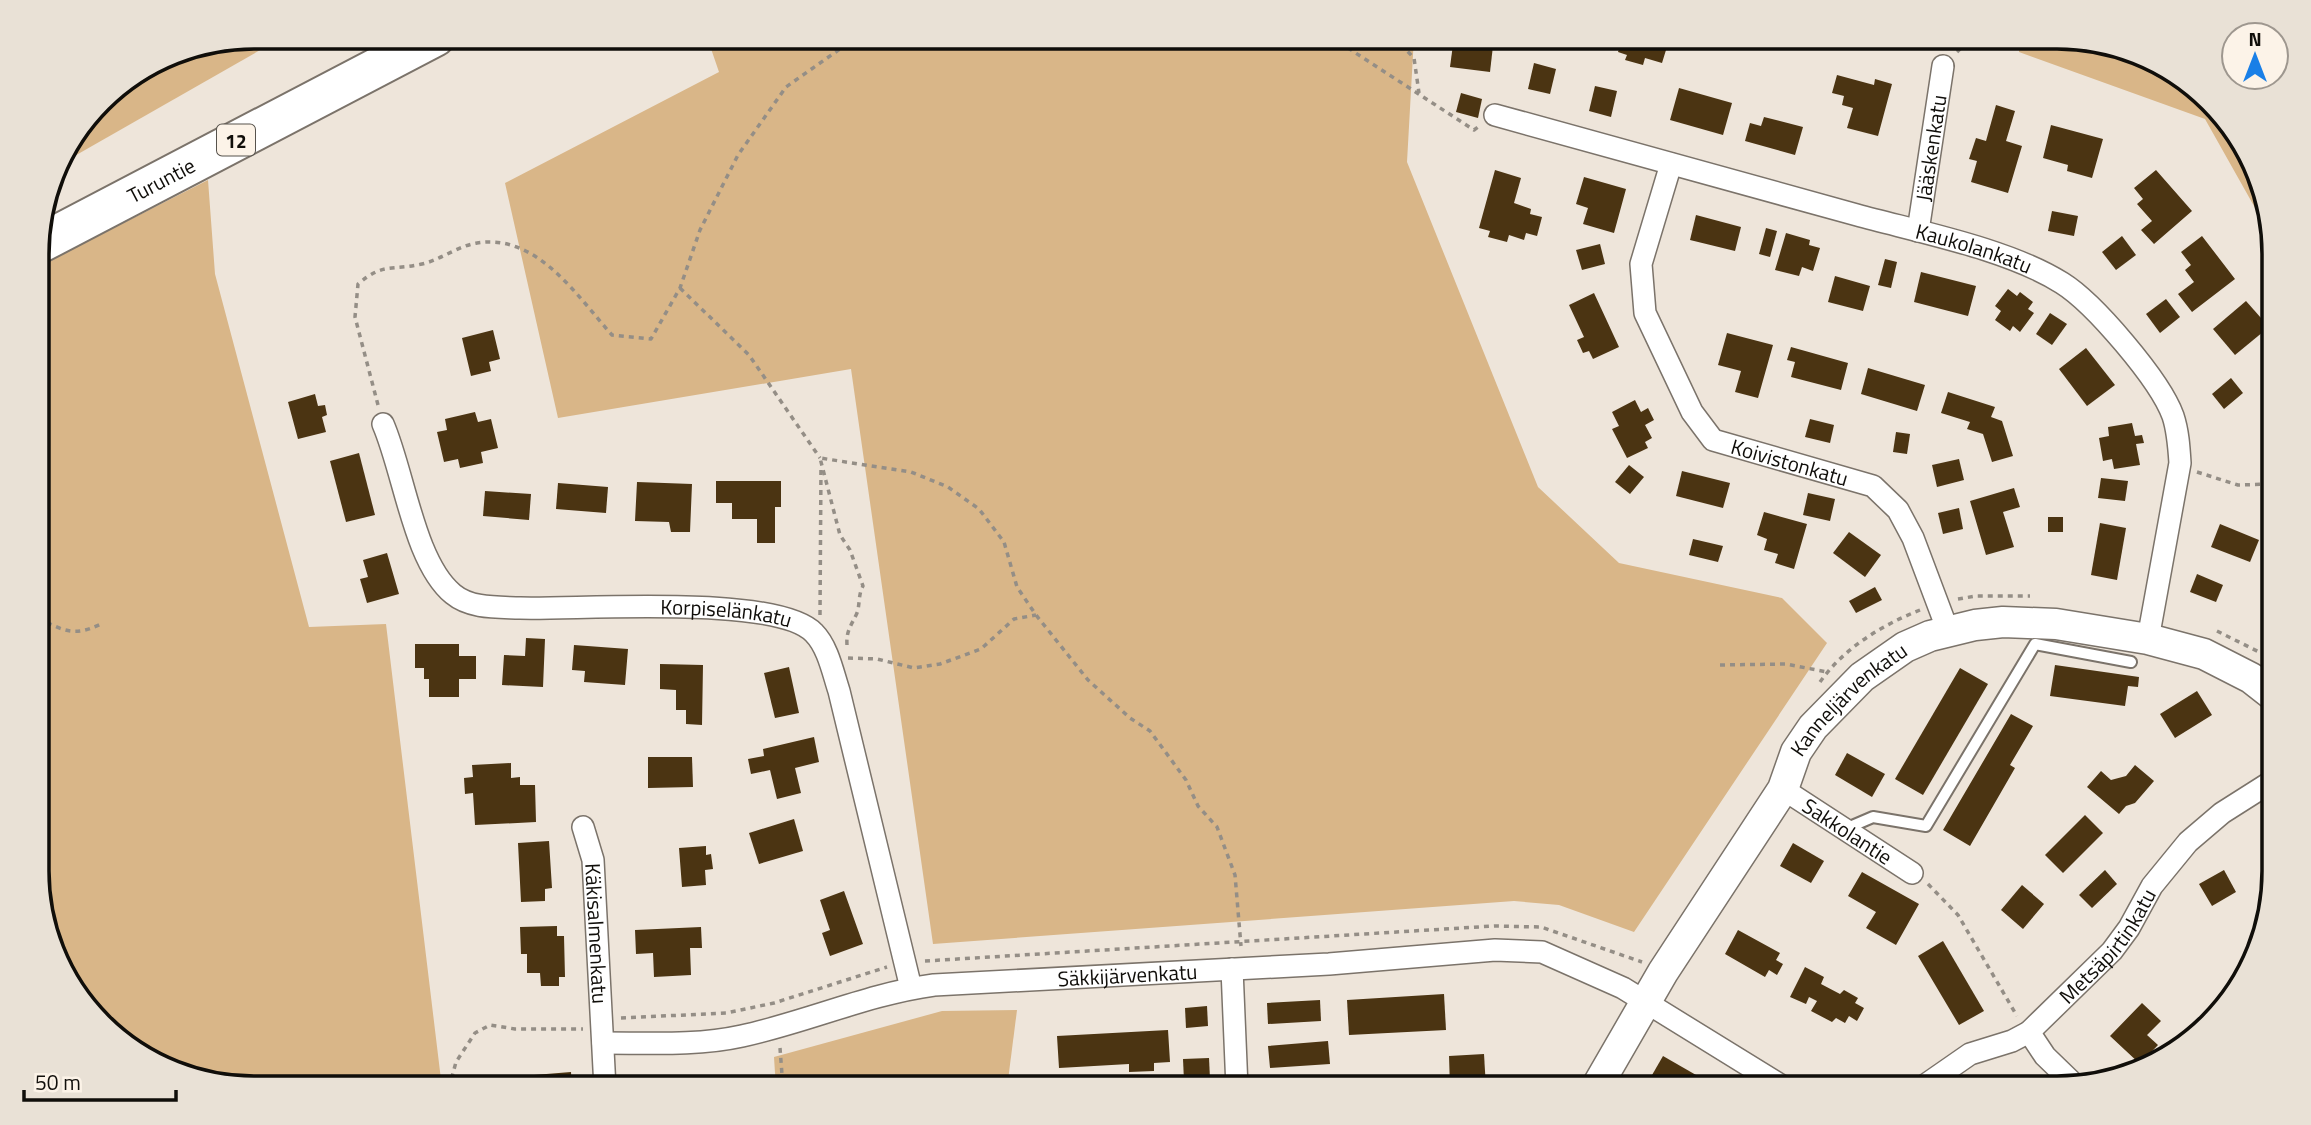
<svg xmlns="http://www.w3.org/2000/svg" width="2311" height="1125" viewBox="0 0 2311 1125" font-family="'Titillium Web',sans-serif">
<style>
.green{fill:#d9b688}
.building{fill:#4b3412}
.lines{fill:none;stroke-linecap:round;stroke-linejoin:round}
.lane-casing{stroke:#7b736a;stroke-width:14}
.street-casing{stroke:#7b736a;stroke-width:24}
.secondary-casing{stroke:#7b736a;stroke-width:33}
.highway-casing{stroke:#7b736a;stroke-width:42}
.path{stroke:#948e86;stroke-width:3.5;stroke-dasharray:5 5;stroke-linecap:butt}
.lane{stroke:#fff;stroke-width:10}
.street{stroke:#fff;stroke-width:21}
.secondary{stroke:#fff;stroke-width:30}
.highway{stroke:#fff;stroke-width:38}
.labels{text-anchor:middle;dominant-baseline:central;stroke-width:7;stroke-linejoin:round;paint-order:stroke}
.shield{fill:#fcf3e8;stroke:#57534d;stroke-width:2}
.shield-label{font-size:19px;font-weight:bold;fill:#100e0a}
.street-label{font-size:21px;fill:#100e0a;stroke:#fcf3e8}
.rim{fill:none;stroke:#100e0a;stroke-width:3.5}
</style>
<rect width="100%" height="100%" fill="#eee5da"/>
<g class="green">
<polygon points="254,37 283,37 57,166 59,158 111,91 171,53"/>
<polygon points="707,37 1414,37 1407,162 1538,487 1619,563 1782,598 1827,643 1634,932 1559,905 1514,901 933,944 851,369 558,418 505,183 719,72"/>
<polygon points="2019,37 2057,37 2153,59 2230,122 2272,226 2272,238 2205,119 2019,52"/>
<polygon points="208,180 215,274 309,627 386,624 442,1088 254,1088 159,1066 81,1003 39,899 37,267"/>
<polygon points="1017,1010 1007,1088 776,1088 774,1057 942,1011"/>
</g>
<g class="building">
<polygon points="1454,37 1494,37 1490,72 1450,67"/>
<polygon points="1623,37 1670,37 1662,63 1645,58 1643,65 1625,60 1627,55 1618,52"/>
<polygon points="1534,63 1556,69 1550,94 1528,89"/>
<polygon points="1837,75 1874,85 1875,79 1892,84 1878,136 1847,128 1853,108 1842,105 1844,96 1832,93"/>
<polygon points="1595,86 1617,91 1611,117 1589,111"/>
<polygon points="1679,88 1732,103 1723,135 1670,120"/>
<polygon points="1461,93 1482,99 1478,118 1456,112"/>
<polygon points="1996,105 2015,111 2006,141 2022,146 2008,193 1971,182 1977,161 1969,159 1976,138 1986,141"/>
<polygon points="1764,117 1803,127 1795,155 1745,141 1750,123 1761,126"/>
<polygon points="2051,125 2103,139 2092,178 2067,171 2068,165 2043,158"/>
<polygon points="1495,170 1521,178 1514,203 1531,209 1530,214 1542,217 1537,236 1526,233 1524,240 1509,235 1507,242 1488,237 1490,231 1479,228"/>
<polygon points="2156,170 2192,211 2154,244 2141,230 2152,221 2137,204 2143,199 2134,188"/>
<polygon points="1584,177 1626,189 1614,233 1583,224 1588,208 1576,204"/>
<polygon points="2052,211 2078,216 2074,236 2048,231"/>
<polygon points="1696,215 1741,227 1735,251 1690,240"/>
<polygon points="1766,228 1777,231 1770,257 1759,254"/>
<polygon points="1786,233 1810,240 1809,245 1820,248 1813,271 1802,267 1799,276 1775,270"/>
<polygon points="2122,236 2136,255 2116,270 2102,252"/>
<polygon points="2202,236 2235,279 2192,312 2178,294 2194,282 2185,270 2191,265 2181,252"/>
<polygon points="1600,244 1605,264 1582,270 1576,250"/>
<polygon points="1885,259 1897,262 1891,288 1878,285"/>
<polygon points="1921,272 1976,286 1968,316 1914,302"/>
<polygon points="1835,276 1870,286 1863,311 1828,302"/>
<polygon points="2008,289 2017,296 2020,292 2033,302 2028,309 2034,313 2020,332 2013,326 2010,331 1995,320 2001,311 1995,306"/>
<polygon points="1594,293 1619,347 1593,359 1589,351 1583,353 1577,340 1584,337 1569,305"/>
<polygon points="2166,299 2180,317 2160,333 2146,314"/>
<polygon points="2246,301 2269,327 2235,355 2213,329"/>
<polygon points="2050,313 2067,324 2052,345 2036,334"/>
<polygon points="493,330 500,359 489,362 491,371 471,376 462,338"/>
<polygon points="1727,333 1773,345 1758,398 1735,392 1741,371 1718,365"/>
<polygon points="1791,347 1848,363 1841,390 1791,377 1795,362 1787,360"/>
<polygon points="2086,348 2115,385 2087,406 2059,369"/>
<polygon points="1868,368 1925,385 1917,411 1861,394"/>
<polygon points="2231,378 2243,393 2224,409 2212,394"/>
<polygon points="1948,392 1995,407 1991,417 2002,421 2013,456 1992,462 1983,434 1967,429 1970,422 1941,413"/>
<polygon points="315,394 318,406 325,405 327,415 322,417 326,432 298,439 288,402"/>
<polygon points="1635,400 1641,412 1648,408 1654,420 1645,425 1652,438 1645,442 1648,448 1627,458 1612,429 1619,426 1612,412"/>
<polygon points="475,412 478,422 491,419 498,448 481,452 483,463 460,468 458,459 444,462 437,432 447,430 445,419"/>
<polygon points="1810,419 1834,425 1830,443 1805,437"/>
<polygon points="2132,423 2135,436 2142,435 2144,443 2136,444 2140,465 2114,469 2112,459 2103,461 2099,438 2109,436 2108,427"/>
<polygon points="1896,432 1910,434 1907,454 1893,452"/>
<polygon points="359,453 375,515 346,522 330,461"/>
<polygon points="1959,459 1964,480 1937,487 1932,465"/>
<polygon points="1629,465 1644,477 1630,494 1615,482"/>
<polygon points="1682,471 1730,483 1723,508 1676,496"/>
<polygon points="2101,478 2128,481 2125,501 2098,498"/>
<polygon points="716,481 781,481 781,507 775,507 775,543 757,543 757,519 732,519 732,503 716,503"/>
<polygon points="637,482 692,484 690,532 671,532 669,522 635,521"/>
<polygon points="558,483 608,487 606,513 556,509"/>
<polygon points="2014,488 2020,507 2003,512 2014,547 1986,555 1970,501"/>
<polygon points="485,491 531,494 529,520 483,516"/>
<polygon points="1808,493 1835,499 1830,521 1803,515"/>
<polygon points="1959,508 1963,529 1943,534 1938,513"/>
<polygon points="1764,512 1807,524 1794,569 1775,563 1778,554 1764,550 1767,539 1757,535"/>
<rect x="2048" y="517" width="15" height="15"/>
<polygon points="2100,523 2126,528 2117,580 2091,575"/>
<polygon points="2220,524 2259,540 2250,562 2211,547"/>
<polygon points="1849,532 1881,555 1865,577 1833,553"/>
<polygon points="1693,539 1723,546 1718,562 1689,555"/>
<polygon points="387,553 399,594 367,603 360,579 368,577 363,560"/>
<polygon points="2197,574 2223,585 2216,602 2190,592"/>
<polygon points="1875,587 1882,600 1856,613 1849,601"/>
<polygon points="526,638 545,639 543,687 502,685 504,655 525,656"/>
<polygon points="415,644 459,644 459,656 476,656 476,679 459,679 459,697 429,697 429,679 424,679 424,668 415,668"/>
<polygon points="574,645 628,649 625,685 584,682 585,671 572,670"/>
<polygon points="660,664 703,665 702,725 686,724 686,710 676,710 676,690 660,689"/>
<polygon points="2055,665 2139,677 2138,687 2128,686 2125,706 2050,696"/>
<polygon points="789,667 799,713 775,718 764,673"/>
<polygon points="1960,668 1988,684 1923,795 1895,779"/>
<polygon points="2197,691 2212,715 2175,738 2160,714"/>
<polygon points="2011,714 2033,726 2010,765 2015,768 1970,846 1943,830"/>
<polygon points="814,737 819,762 795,768 801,793 777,799 770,770 751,774 748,759 764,756 763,749"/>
<polygon points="1847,753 1885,774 1872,797 1835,775"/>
<polygon points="648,757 692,757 693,787 648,788"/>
<polygon points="511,763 511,778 520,777 520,785 535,785 536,822 475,825 473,793 465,794 464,778 473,777 472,765"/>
<polygon points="2135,765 2154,781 2135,803 2126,806 2119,814 2087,787 2101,771 2111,780 2126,776"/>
<polygon points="2085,815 2103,833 2063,873 2045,855"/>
<polygon points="794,819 803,851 759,864 749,833"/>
<polygon points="2274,831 2274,862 2265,834"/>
<polygon points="549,841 552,888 545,889 545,901 521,902 518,843"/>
<polygon points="1793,843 1824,861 1811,883 1780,866"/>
<polygon points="706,846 706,855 711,854 713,869 705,870 706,885 682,887 679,848"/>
<polygon points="2105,870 2117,884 2092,908 2079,895"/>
<polygon points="2224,870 2236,892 2212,906 2199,884"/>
<polygon points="1862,872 1919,904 1896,945 1866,928 1876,912 1848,896"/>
<polygon points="2022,885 2044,904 2023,929 2001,910"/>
<polygon points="844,891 863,944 830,956 822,933 830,930 820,900"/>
<polygon points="557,926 557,936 564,936 565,977 559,977 559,986 541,986 540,973 527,973 527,954 521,954 520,927"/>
<polygon points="701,927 702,948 690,948 691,975 654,977 653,953 636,954 635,930"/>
<polygon points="1738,930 1780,953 1776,960 1783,964 1777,975 1769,970 1765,977 1725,954"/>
<polygon points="1943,941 1984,1011 1959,1025 1918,956"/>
<polygon points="1805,967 1824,977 1821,984 1840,994 1844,990 1858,998 1855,1003 1864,1008 1857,1021 1849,1016 1845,1023 1836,1018 1832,1022 1811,1011 1817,1001 1809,997 1806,1004 1790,997"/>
<polygon points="1444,994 1446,1030 1349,1035 1347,1000"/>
<polygon points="1320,1000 1321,1021 1268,1024 1267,1003"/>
<polygon points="2142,1003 2161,1021 2147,1035 2158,1045 2140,1064 2110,1036"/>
<polygon points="1207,1006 1208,1026 1186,1028 1185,1008"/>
<polygon points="1168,1030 1170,1062 1154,1063 1154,1071 1129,1072 1129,1064 1059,1068 1057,1036"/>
<polygon points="1328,1041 1330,1064 1270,1068 1268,1046"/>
<polygon points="1484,1054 1486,1088 1450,1088 1449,1056"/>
<polygon points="1663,1056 1703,1079 1697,1088 1659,1088 1648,1082"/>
<polygon points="1209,1058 1210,1079 1184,1081 1183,1059"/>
<polygon points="571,1072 572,1088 535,1088 534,1075"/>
</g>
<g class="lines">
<g class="lane-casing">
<polyline id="lane" points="1845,829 1873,817 1926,826 2035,644 2131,662"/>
</g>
<g class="street-casing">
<g id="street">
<path id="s1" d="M1495,115C1615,149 1736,182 1857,215C1919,232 2008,249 2062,283C2094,303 2160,380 2173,416C2178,431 2179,447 2180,463L2148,639"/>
<path id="s2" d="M1671,164L1641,264L1645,313L1692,412L1713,440L1873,486L1898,510L1913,538L1948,631"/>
<path id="s3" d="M1918,231L1943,66"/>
<path id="s4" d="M383,424C404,472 414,562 453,594C471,609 498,607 520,608C578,610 777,594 814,633C828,647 833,673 839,691L911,988"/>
<path id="s5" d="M1783,789L1912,873"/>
<path id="s6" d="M583,827L593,860L605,1088"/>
<polyline points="1232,969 1237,1088"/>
<polyline points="2029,1032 2045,1056 2076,1086"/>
<path id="s7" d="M603,1043C650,1043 697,1046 742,1036C807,1022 868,994 934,985L1329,964L1495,950L1542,952L1623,988L1785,1088"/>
<path id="s8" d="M1921,1088L1970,1054L2012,1041L2029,1032L2112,951L2129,928L2152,886L2188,842L2222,813L2274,780"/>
</g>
</g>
<g class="secondary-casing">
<g id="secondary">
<path id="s9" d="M1596,1088L1663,972L1783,789L1796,752L1813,727L1862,677L1905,647L1930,636L1975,625L2003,622L2056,624L2148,639L2204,654L2251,678L2274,696"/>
</g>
</g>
<g class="highway-casing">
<g id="highway">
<path id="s10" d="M37,245L435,37"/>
</g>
</g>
<g class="path">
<polyline points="1331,37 1474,130 1478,127"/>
<polyline points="1394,37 1414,58 1419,93"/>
<polyline points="1957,52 1961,48 2022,37"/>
<polyline points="680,288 749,355 820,458"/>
<path d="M378,405L355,317L358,284C384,262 391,271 422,264C440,260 458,246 477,243C537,233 577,296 612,335L651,339L680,288L700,230L738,155L786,87L857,37"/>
<polyline points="2197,472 2238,485 2273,484"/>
<polyline points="1958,599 1976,596 2030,596"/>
<polyline points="820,615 821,465"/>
<path d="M38,618C64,631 74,637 101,624"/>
<polyline points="2217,631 2263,654"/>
<path d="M847,645C846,631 851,626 857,613C860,605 858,595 863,586L850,550L840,535L820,458L911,472L948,487L979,509L1004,542L1017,587L1036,615L1088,680L1130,718L1150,731L1186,780L1198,806L1217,827L1235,875L1241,946"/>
<polyline points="848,658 877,659 914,668 940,664 981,649 1014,619 1036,615"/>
<polyline points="1720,665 1786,664 1827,672"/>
<path d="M1820,682C1844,648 1882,625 1920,610"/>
<polyline points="1928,884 1958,915 2017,1016"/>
<polyline points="925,961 1494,926 1541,927 1642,962"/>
<polyline points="621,1018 726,1013 774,1003 887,967"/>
<polyline points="780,1048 783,1088"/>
<polyline points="449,1088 456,1062 475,1033 490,1025 515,1029 583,1029"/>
</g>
<use href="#lane" class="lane"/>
<use href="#street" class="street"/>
<use href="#secondary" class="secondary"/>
<use href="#highway" class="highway"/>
</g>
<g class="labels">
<rect class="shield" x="217" y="124.5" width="38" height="31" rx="5"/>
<g class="shield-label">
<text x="236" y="140">12</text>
</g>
<g class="street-label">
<text stroke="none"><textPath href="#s3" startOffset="84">Jääskenkatu</textPath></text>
<text stroke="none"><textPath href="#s10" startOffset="140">Turuntie</textPath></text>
<text stroke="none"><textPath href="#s1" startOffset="497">Kaukolankatu</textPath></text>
<text stroke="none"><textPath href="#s2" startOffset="378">Koivistonkatu</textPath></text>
<text stroke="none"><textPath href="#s4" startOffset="462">Korpiselänkatu</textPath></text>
<text stroke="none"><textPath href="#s9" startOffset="467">Kanneljärvenkatu</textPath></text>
<text stroke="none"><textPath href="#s5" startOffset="77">Sakkolantie</textPath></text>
<text stroke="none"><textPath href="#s6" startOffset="108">Käkisalmenkatu</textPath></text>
<text stroke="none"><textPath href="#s8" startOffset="240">Metsäpirtinkatu</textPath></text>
<text stroke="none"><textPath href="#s7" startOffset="532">Säkkijärvenkatu</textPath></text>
</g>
</g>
<path d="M0 0H2311V1125H0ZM254 49H2057A205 205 0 0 1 2262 254V871A205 205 0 0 1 2057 1076H254A205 205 0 0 1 49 871V254A205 205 0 0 1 254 49Z" fill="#e9e1d6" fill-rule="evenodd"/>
<path class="rim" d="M254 49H2057A205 205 0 0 1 2262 254V871A205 205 0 0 1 2057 1076H254A205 205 0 0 1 49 871V254A205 205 0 0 1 254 49Z"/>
<g transform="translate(2255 56)"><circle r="33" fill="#fcf3e8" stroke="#9e978f" stroke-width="2"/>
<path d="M0-5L12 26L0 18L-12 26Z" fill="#197fe7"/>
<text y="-10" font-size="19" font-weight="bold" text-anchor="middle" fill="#100e0a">N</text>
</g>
<path d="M24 1090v10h152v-10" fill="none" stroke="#100e0a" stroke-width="3.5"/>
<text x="35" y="1090" font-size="21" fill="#100e0a" stroke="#fcf3e8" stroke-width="5" paint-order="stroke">50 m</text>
</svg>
